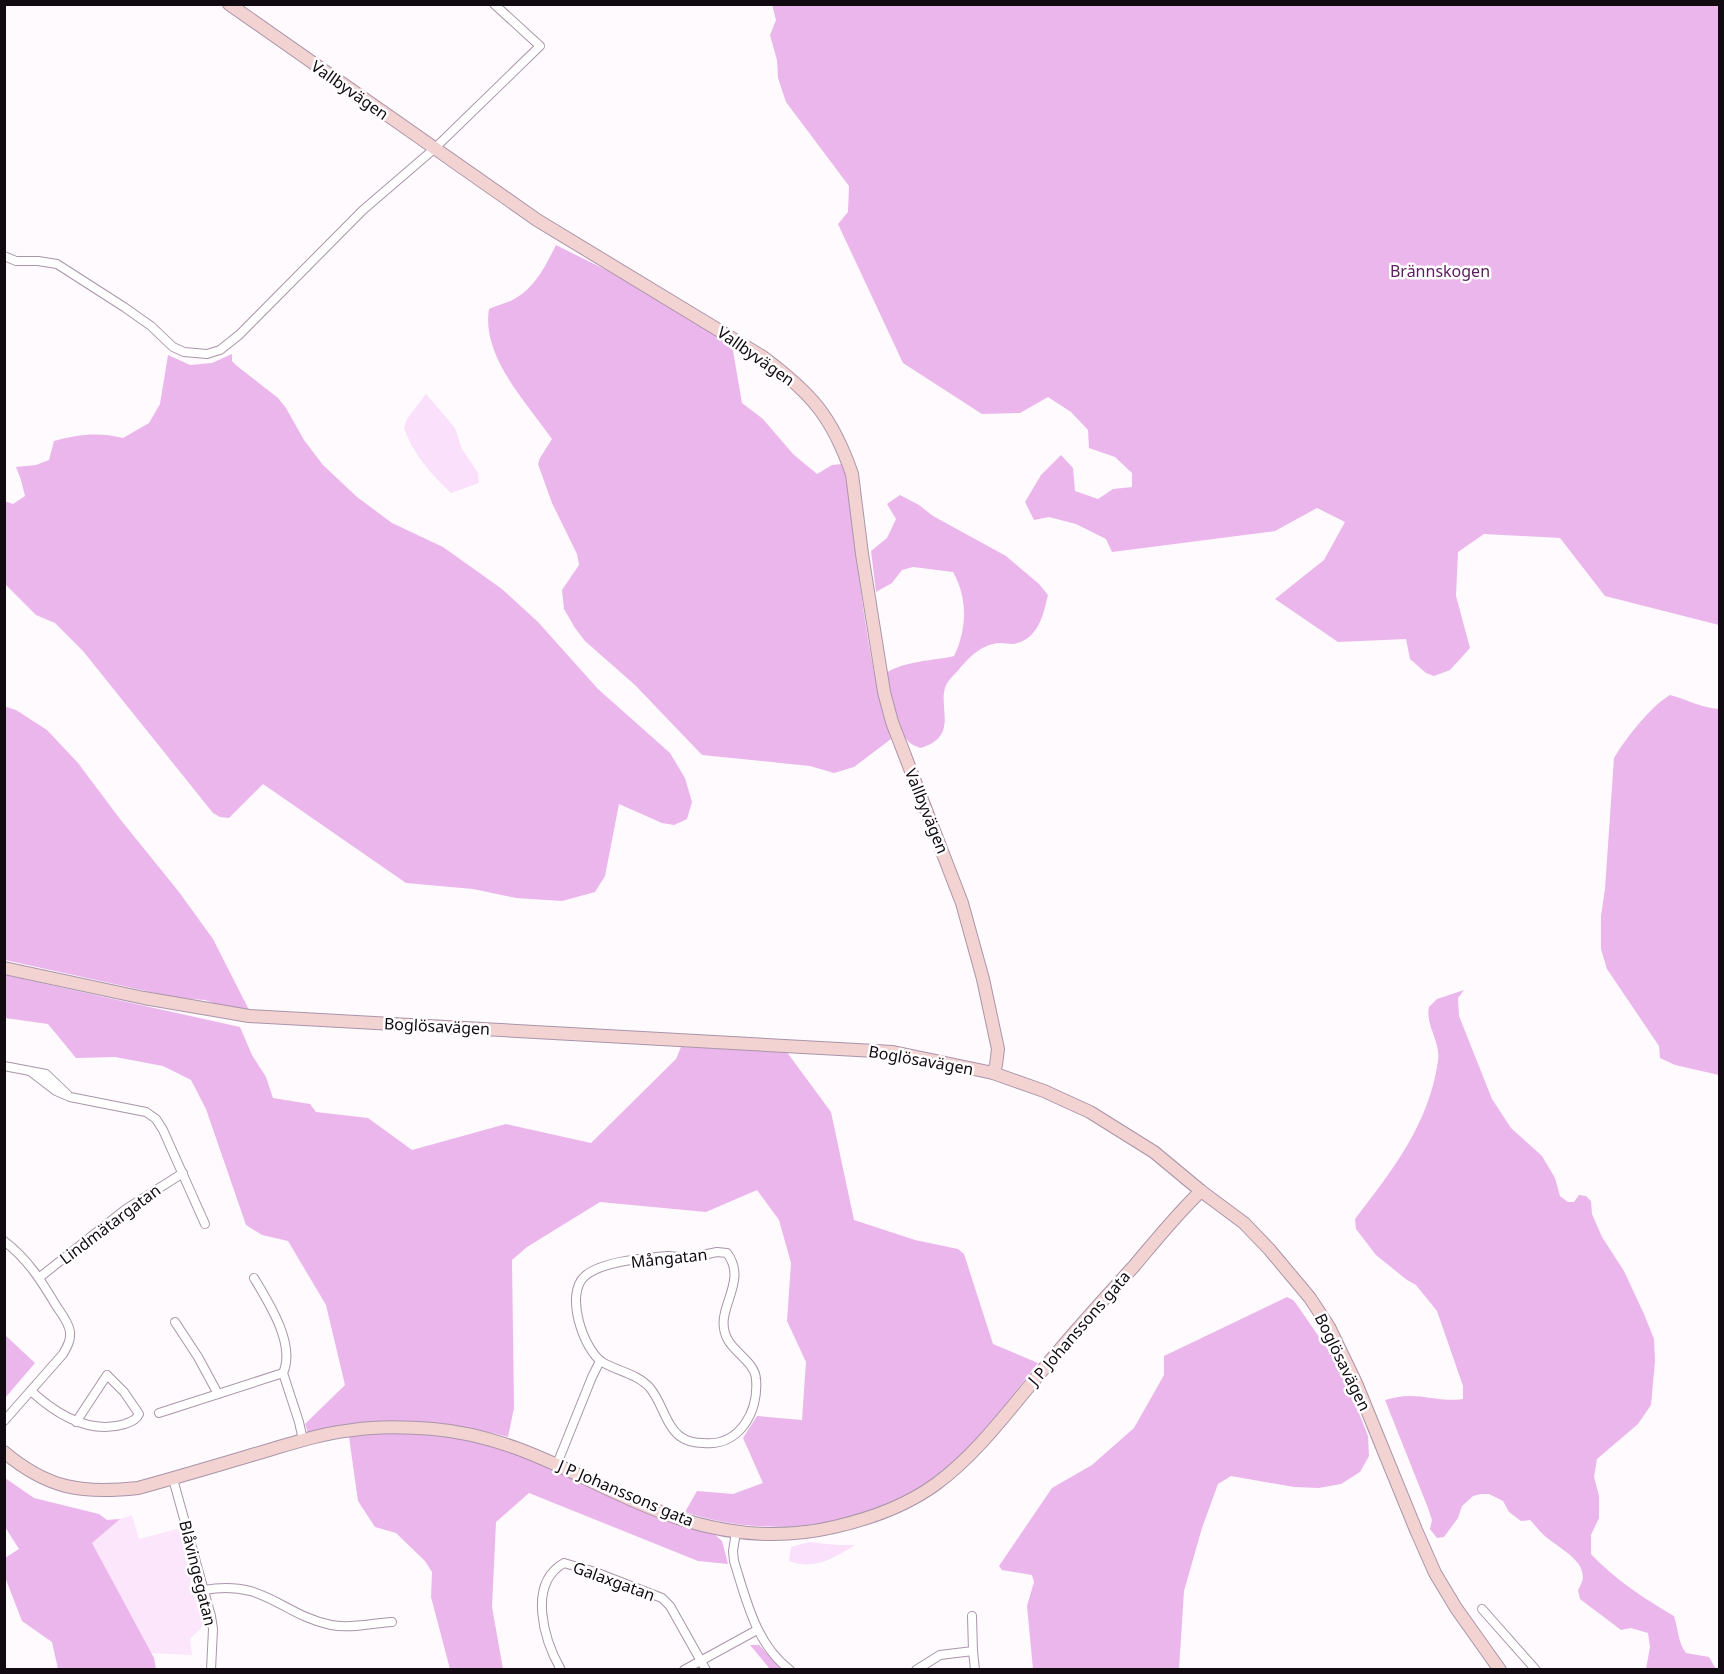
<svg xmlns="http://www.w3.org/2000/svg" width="1724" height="1674" viewBox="0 0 1724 1674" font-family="'Noto Sans',sans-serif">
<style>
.built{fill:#fce6fc}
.green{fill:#fbe0fb}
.forest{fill:#ebb6eb}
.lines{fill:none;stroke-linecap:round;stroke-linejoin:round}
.street-casing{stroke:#a995a9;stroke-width:10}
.secondary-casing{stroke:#a995a9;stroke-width:14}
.street{stroke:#fff;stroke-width:8}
.secondary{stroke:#f3d2d2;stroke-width:12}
.labels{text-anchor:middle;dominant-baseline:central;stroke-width:5;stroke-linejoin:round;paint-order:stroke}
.street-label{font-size:16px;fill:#110a11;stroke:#fff}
.park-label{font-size:16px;fill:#5d2060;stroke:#fff}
</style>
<rect width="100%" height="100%" fill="#fefafe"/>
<polygon class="built" points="132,1515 139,1539 181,1528 192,1571 190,1584 193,1595 202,1608 205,1621 204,1625 190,1639 192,1655 151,1653 91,1543 120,1519"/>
<g class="green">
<path d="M426,394L455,428L462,449L478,473L479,483L451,493C431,474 413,454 404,428L407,419Z"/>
<path d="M809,1542L837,1545H855C834,1558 814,1571 789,1561L791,1547Z"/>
</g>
<g class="forest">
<polygon points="772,4 1719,5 1719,625 1605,596 1560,538 1484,534 1458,552 1456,596 1470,648 1450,670 1434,676 1426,673 1410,659 1406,639 1338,642 1275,599 1324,560 1345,522 1317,508 1275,531 1112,552 1106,539 1076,524 1049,517 1034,520 1025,502 1041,475 1061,455 1073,468 1075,491 1098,499 1113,489 1132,487 1132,473 1115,457 1089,448 1088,430 1071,412 1048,397 1020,413 982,414 903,363 838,224 848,212 849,186 786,102 778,78 777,60 770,35 776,20"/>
<path d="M556,245L608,271L732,345L742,403L763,419L793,454L817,474L832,465L842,464L846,474C858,561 865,656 891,739L854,767L834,773L810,766L702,755L635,685L585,641L575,628L564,609L562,590L579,565L577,554L552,503L538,464L540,458L552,439C527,403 481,356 489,309C498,305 508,303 516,298C536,286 546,265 556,245Z"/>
<path d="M232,354V361L237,366L278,398L286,408L304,440L323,465L357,497L392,523L443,547L502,589L538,622L598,689L670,753L685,778L692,802L687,819L674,825L662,823L619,804L605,876L595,892L562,901L516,898L473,889L406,883L263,784L229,818L220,817L213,813L83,651L55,623L36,615L5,584L4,501L13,504L25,496L21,480L16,467L36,465L49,460L54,441C79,434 99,432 123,438L149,423L160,404L168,355L190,365L212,363Z"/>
<path d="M900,495L919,505L933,516L1006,556L1039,584L1048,595C1043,616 1038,640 1013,644C1009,644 1004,643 999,643C993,643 983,647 978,651C968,657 960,669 952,677C929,698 966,735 920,748C916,746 910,744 908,741C894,726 889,692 886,673C904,661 932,661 954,656C967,630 968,598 953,572L913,567L902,570L892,583L876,592L871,551L887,538L896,519L887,504Z"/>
<path d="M1670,695C1686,699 1702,708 1719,709V1075L1675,1065L1660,1058L1659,1046L1607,969L1601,949V916L1605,889L1614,758C1626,738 1650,707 1670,695Z"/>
<polygon points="4,706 16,710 47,730 78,763 120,819 179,892 213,939 249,1010 222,1006 205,1000 178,998 5,960"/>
<path d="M5,975L240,1027L252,1055L266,1077L273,1098L310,1104L316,1112L368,1118L412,1150L506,1124L591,1143L676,1059L681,1047L786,1051L831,1112L854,1220L915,1240L958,1249L964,1254L993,1344L1038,1363C1006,1403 974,1451 931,1481C859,1529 766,1539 685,1512L697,1491L733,1494L763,1483L743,1438L757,1416L802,1420L806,1362L787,1321L791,1263L779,1220L757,1190L706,1212L600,1202L527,1247L512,1260L514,1408L508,1437C433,1417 384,1418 308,1433L305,1424L345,1385L326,1305L288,1241L262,1235L246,1225L206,1109L191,1080L163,1066L115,1057L76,1058L48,1024L5,1018Z"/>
<path d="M1464,990L1458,998L1459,1016L1492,1099L1511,1128L1542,1156L1555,1178L1560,1196L1568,1202H1574L1579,1195L1586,1196L1591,1201L1592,1214L1602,1237L1624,1271L1644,1314L1654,1339L1655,1361L1651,1405L1638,1424L1597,1459L1594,1477L1599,1496V1518L1591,1535V1554C1617,1581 1642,1597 1674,1616C1678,1628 1678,1643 1686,1653L1709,1657L1716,1669H1646L1650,1647L1648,1633L1631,1628L1621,1630L1580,1599L1578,1590C1595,1565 1563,1551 1546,1537C1540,1532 1535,1525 1530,1520L1521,1521L1509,1512L1503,1501L1489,1494H1481L1473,1496L1462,1506L1458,1518L1444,1537L1437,1538L1430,1529L1432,1520L1428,1508L1385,1400C1393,1398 1401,1396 1409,1396C1428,1396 1444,1402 1463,1399V1386L1437,1311L1416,1285L1407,1280L1376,1255L1356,1229L1355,1219C1392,1171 1429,1124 1438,1061C1441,1042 1425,1025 1429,1007L1437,999Z"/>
<polygon points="1287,1297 1293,1300 1297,1305 1342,1370 1368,1436 1369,1456 1360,1472 1341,1484 1319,1488 1294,1487 1231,1476 1218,1484 1202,1528 1184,1591 1179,1669 1033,1669 1027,1606 1034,1582 1032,1575 1002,1570 999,1566 1052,1488 1092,1465 1134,1428 1164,1375 1164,1356"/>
<polygon points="5,1335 35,1363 5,1398"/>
<polygon points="384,1433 455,1436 500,1448 713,1533 722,1541 728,1564 698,1561 529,1493 496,1522 492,1607 503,1669 450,1669 431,1597 432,1572 425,1561 396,1533 375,1527 358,1501 349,1437"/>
<polygon points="5,1478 34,1498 99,1514 107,1520 120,1519 92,1543 154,1658 156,1669 58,1669 52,1642 22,1621 5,1577 5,1558 19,1549 5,1527"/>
<polygon points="750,1645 759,1645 782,1669 770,1669"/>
</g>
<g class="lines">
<g class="street-casing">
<g id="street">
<polyline points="4,256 16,261 38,261 57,264 124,307 151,326 173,347 184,352 207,354 220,350 239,335 363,210 434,149 540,46 494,4"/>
<polyline points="4,1066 46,1074 67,1094"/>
<polyline points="30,1071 56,1091 70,1097 146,1112 156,1119 163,1130 205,1224"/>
<path d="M4,1241C28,1259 42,1282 57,1307C62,1314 69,1323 70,1332C71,1340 67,1347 63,1354L4,1421"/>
<path d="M717,1252L727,1253C750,1284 711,1310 728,1340C735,1353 755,1363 756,1379C759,1412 739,1447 703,1443C695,1443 688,1442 681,1437C666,1427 662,1402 650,1388C638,1374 617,1371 602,1362C584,1350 564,1294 585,1276C602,1261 645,1258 668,1256C675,1256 683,1258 690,1257C699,1256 708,1254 717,1252Z"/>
<polyline points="40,1277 126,1209 183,1173"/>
<path d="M254,1278C269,1303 296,1345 283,1373"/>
<polyline points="175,1322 198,1357 218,1394"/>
<path d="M31,1391C56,1414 89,1435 125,1424C132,1421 136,1420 139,1414L124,1392L107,1375L76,1422"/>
<polyline points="159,1413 283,1373 299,1422 303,1440"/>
<polyline points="557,1464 592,1377 600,1361"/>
<polyline points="173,1479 211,1616 213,1629 211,1670"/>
<path d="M736,1532L733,1551L734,1561C746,1599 756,1645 790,1670"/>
<path d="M204,1590C265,1579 280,1614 331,1625C350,1629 373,1623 392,1622"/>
<polyline points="1482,1609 1536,1670"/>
<polyline points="972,1616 973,1651"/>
<path d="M561,1670C544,1640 527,1584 564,1563L595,1572L662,1598L670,1606L706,1670"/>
<polyline points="684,1670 757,1630"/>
<polyline points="916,1670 940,1655 973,1651 975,1670"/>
</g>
</g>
<g class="secondary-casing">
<g id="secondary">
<path d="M229,4L537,220L763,357C811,393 832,416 852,474L862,554L884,692L892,722L962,903L983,979L998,1049L996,1065L993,1073"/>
<polyline points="4,968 144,998 249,1016 893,1052 993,1073 1044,1091 1090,1112 1154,1152 1201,1191 1244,1223 1269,1249 1310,1298 1329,1327 1356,1383 1416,1530 1435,1573 1456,1608 1500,1670"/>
<path d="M4,1452C48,1489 82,1494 138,1488C182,1476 225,1463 269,1450C296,1442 324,1433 353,1430C379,1426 407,1427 433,1429C528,1437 595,1491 681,1519C731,1535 783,1539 834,1527C869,1519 906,1506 936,1484C977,1454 1008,1411 1041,1372C1071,1335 1103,1300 1135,1265C1156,1240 1177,1214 1201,1191"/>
</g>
</g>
<use href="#street" class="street"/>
<use href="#secondary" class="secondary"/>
</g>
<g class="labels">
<g class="street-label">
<text transform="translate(350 90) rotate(35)">Vallbyvägen</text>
<text transform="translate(756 356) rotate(35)">Vallbyvägen</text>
<text transform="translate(927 811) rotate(68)">Vallbyvägen</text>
<text transform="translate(437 1026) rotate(3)">Boglösavägen</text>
<text transform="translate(921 1060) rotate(10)">Boglösavägen</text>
<text transform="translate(110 1224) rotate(-37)">Lindmätargatan</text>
<text transform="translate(669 1258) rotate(-6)">Mångatan</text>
<text transform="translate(1079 1328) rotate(-49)">J P Johanssons gata</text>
<text transform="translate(1343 1362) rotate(64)">Boglösavägen</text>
<text transform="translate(626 1493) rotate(23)">J P Johanssons gata</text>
<text transform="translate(198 1573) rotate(76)">Blåvingegatan</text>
<text transform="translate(614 1581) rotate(20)">Galaxgatan</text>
</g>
<g class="park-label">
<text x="1440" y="271">Brännskogen</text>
</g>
</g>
<rect width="1724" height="1674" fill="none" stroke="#110a11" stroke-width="12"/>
</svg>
